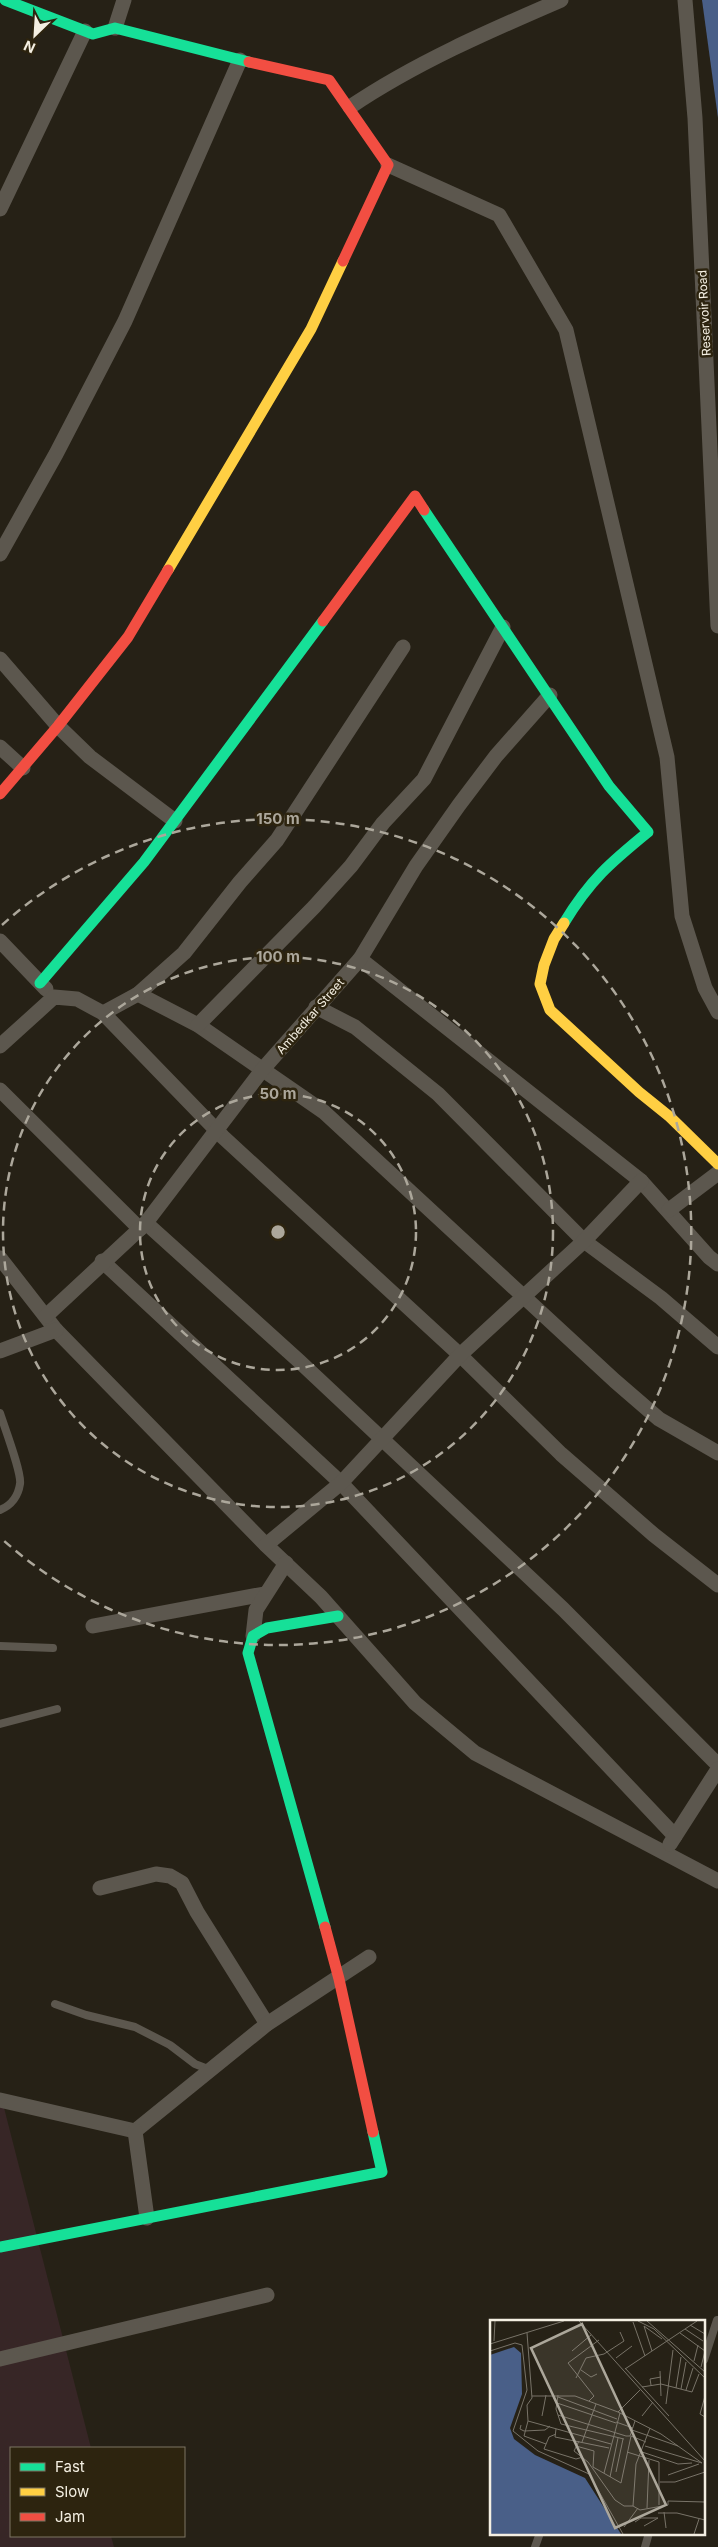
<svg xmlns="http://www.w3.org/2000/svg" width="718" height="2547" viewBox="0 0 718 2547" font-family="Inter,sans-serif">
<style>
.commercial{fill:#372626}
.water{fill:#495f88}
.lines{fill:none;stroke-linecap:round;stroke-linejoin:round}
.lane{stroke:#5c574e;stroke-width:8}
.street{stroke:#5c574e;stroke-width:15}
.fast{stroke:#16e098;stroke-width:11}
.slow{stroke:#ffcf43;stroke-width:11}
.jam{stroke:#f24e42;stroke-width:11}
.ring{fill:none;stroke:#aca79b;stroke-width:2.5;stroke-dasharray:9 6}
.labels{text-anchor:middle;dominant-baseline:central;stroke-width:5;stroke-linejoin:round;paint-order:stroke}
.street-label{font-size:12px;fill:#f4efe2;stroke:#2d240f}
.inset-road{fill:none;stroke:#787368;stroke-width:1}
.view{fill:#aca79b;fill-opacity:0.15;stroke:#aca79b;stroke-width:2.5}
.inset-edge{fill:none;stroke:#f4efe2;stroke-width:2.5}
.centre{fill:#aca79b;stroke:#2d240f;stroke-width:2.5}
.ring-label{font-size:15px;text-anchor:middle;font-weight:bold;fill:#aca79b;stroke:#2d240f;stroke-width:5;stroke-linejoin:round;paint-order:stroke}
</style>
<rect width="100%" height="100%" fill="#262116"/>
<polygon class="commercial" points="0,2092 91,2448 11,2448 11,2536 111,2536 114,2547 0,2547"/>
<polygon class="water" points="702,0 718,0 718,118"/>
<g class="lines">
<g class="lane">
<path d="M0,1413C4,1426 22,1473 20,1484C18,1497 12,1505 0,1510"/>
<polyline points="0,1646 53,1648"/>
<polyline points="0,1724 57,1709"/>
<polyline points="55,2004 86,2015 135,2027 170,2045 195,2064 208,2069"/>
<polyline points="704,2360 717,2320"/>
<polyline points="535,2547 540,2533"/>
<polyline points="645,2547 649,2533"/>
</g>
<g class="street">
<polyline points="685,0 695,118 718,626"/>
<polyline points="115,28 124,0"/>
<path d="M350,107C415,63 489,31 561,0"/>
<polyline points="388,165 499,215 566,330 667,757 682,916 705,988 718,1012"/>
<polyline points="0,209 85,31"/>
<polyline points="0,554 56,454 125,321 240,60"/>
<polyline points="0,659 58,726 90,757 175,821"/>
<polyline points="0,747 23,768"/>
<polyline points="0,941 46,989"/>
<polyline points="360,959 641,1181 709,1257 718,1264"/>
<polyline points="138,994 198,1025 324,1112 615,1381 659,1419 718,1453"/>
<polyline points="316,1007 355,1027 438,1094 584,1241 661,1298 718,1347"/>
<polyline points="103,1013 138,994 184,953 240,882 277,840 403,647"/>
<polyline points="198,1025 314,907 351,866 383,823 424,779 503,627"/>
<polyline points="0,1046 54,997 77,999 103,1013 223,1137 460,1355 561,1454 654,1535 718,1585"/>
<polyline points="0,1090 140,1229"/>
<polyline points="669,1210 718,1173"/>
<polyline points="146,1223 299,1361 563,1609 718,1765"/>
<polyline points="0,1258 56,1330 266,1545 321,1597 415,1703 475,1753 718,1881"/>
<polyline points="102,1261 341,1483 675,1836"/>
<polyline points="46,1316 145,1224 263,1069 360,959 416,866 459,805 496,756 550,695"/>
<polyline points="0,1351 56,1330"/>
<polyline points="266,1545 341,1483 460,1355 584,1241 641,1181"/>
<polyline points="93,1626 264,1594"/>
<polyline points="253,1636 256,1610 286,1563"/>
<polyline points="670,1844 718,1769"/>
<polyline points="100,1888 156,1874 170,1876 182,1883 197,1912 267,2024"/>
<polyline points="0,2100 135,2131 267,2024 369,1957"/>
<polyline points="135,2131 147,2218"/>
<polyline points="0,2359 267,2295"/>
</g>
<g class="fast">
<polyline points="5,0 93,34 115,28 249,62"/>
<path d="M424,510L609,786L648,832C610,863 590,880 564,923"/>
<polyline points="40,983 144,862 323,621"/>
<polyline points="325,1927 248,1653 253,1636 267,1628 338,1616"/>
<polyline points="0,2247 382,2172 373,2132"/>
</g>
<g class="slow">
<polyline points="168,570 311,329 343,261"/>
<polyline points="564,923 554,939 544,965 540,984 550,1010 639,1092 670,1117 718,1164"/>
</g>
<g class="jam">
<polyline points="249,62 329,80 388,165 343,261"/>
<polyline points="323,621 415,496 424,510"/>
<polyline points="0,794 58,726 128,637 168,570"/>
<polyline points="325,1927 339,1979 373,2132"/>
</g>
</g>
<g class="ring">
<circle cx="278" cy="1232" r="138"/>
<circle cx="278" cy="1232" r="275"/>
<path d="M2 925A413 413 0 1 1 2 1539"/>
</g>
<g class="labels">
<g class="street-label">
<text transform="translate(704 313) rotate(-93)">Reservoir Road</text>
<text transform="translate(310 1016) rotate(-49)">Ambedkar Street</text>
</g>
</g>
<g transform="translate(490 2320)">
<rect width="215" height="215" fill="#262116"/>
<path d="M24,27L31,33L32,74L20,108L24,119L45,135L95,158L131,214H0V35Z" fill="#495f88"/>
<path class="inset-road" d="M89,1L215,141M148,1L164,9L215,58M157,1L215,52M143,2L155,36M200,5L215,14M154,6L172,19M154,6L162,31M195,9L213,21M37,13L42,78L37,85L38,101L34,116L56,124M190,13L215,31L211,47M4,21L5,1M0,24L74,1M0,31L25,23L32,25L37,70L23,111L48,131L99,154L133,214M82,31L101,15M126,38L142,26M204,41L208,25M135,48L179,96M135,49L207,1M91,50L101,57L107,54M170,51L171,76M86,58L96,38L114,34L134,21L130,12M161,65L160,59L171,57M152,67L171,64L202,72L209,54M186,68L191,37M191,69L196,42M196,70L203,48M68,75L66,89L71,104L134,119M42,76H85L128,92L171,114L212,143M215,76L210,94L215,97M68,77L127,99M99,81L104,76L78,43L109,20M67,83L126,103M176,84L183,30M128,92L150,70M68,95L136,116H140L145,101M52,96L56,75M152,96L163,82M38,101L121,124M126,102L143,108M31,105L30,109L34,111L55,110L60,106M160,108L146,144L143,186L150,190L178,185V181L215,182M66,109L65,117L119,128M142,110L188,126M66,114L59,117L54,129L86,139L93,137M141,116L156,122M89,121L84,131L98,142L125,180L134,186H143M92,122L106,84M86,126L104,131L103,147L131,163L141,116M155,126L212,143M149,131L188,144L202,143M137,132L169,142V185M126,152L133,119M114,153L130,93M178,155L209,144M120,157L128,118M170,162H185L215,152M157,188L159,140M174,192L176,208M168,193H187L215,200M145,202L151,198H168L154,206M134,207L148,188M204,214L209,199"/>
<path class="view" d="M92,4L176,185L125,208L41,28Z"/>
<rect width="215" height="215" class="inset-edge"/>
</g>
<circle cx="278" cy="1232" r="8" class="centre"/>
<g class="ring-label">
<text x="278" y="824">150 m</text>
<text x="278" y="962">100 m</text>
<text x="278" y="1099">50 m</text>
</g>
<rect x="10" y="2447" width="175" height="90" fill="#2d240f" stroke="#7d7563"/>
<rect x="20" y="2463" width="25" height="8" fill="#16e098" stroke="#7d7563"/>
<text x="55" y="2472" font-size="15" fill="#f4efe2">Fast</text>
<rect x="20" y="2488" width="25" height="8" fill="#ffcf43" stroke="#7d7563"/>
<text x="55" y="2497" font-size="15" fill="#f4efe2">Slow</text>
<rect x="20" y="2513" width="25" height="8" fill="#f24e42" stroke="#7d7563"/>
<text x="55" y="2522" font-size="15" fill="#f4efe2">Jam</text>
<g transform="translate(35 35) rotate(205)" stroke="#2d240f" stroke-width="4" paint-order="stroke">
<path d="M0-4L9 19L0 12L-9 19Z" fill="#f4efe2"/>
<text y="-8" font-size="14" font-weight="bold" text-anchor="middle" fill="#f4efe2">N</text>
</g>
</svg>
